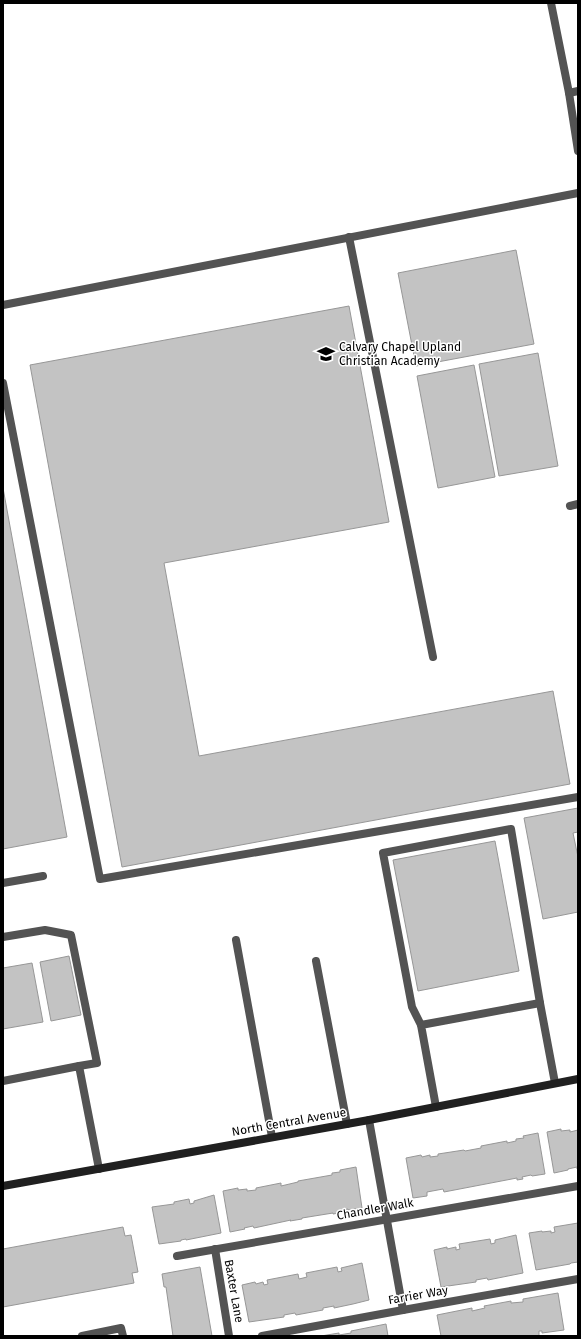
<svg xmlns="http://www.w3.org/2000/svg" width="581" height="1339" viewBox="0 0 581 1339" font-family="'Fira Sans',sans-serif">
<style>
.building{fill:#c3c3c3;stroke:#979797}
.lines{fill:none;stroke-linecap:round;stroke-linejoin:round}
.lane{stroke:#535353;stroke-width:8}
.street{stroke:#535353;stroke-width:8}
.secondary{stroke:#202020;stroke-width:8}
.labels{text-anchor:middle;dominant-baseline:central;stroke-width:3;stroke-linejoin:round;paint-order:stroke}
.poi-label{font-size:12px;fill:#000;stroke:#fff;text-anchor:start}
.street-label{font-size:12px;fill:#000;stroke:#fff}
</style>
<rect width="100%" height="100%" fill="#fff"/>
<g class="building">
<polygon points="516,250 534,344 416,366 398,273"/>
<polygon points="349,306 389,522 164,563 199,756 553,691 570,784 122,867 30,365"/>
<polygon points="538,353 558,466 499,476 479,364"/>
<polygon points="474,365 495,477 438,488 417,376"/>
<polygon points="3,488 67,837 3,849"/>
<polygon points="578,808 578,832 573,833 578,857 578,912 543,919 524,818"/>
<polygon points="495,841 519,971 418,991 393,860"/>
<polygon points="69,956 81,1015 51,1021 40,962"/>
<polygon points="32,963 43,1022 3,1029 3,968"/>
<polygon points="561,1129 561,1131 570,1130 570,1132 578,1130 578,1169 577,1169 577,1167 568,1169 568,1170 554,1173 547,1132"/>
<polygon points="538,1133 545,1174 532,1176 531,1175 522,1177 523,1179 517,1180 517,1178 444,1192 443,1189 427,1192 427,1196 413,1198 406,1158 421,1155 422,1157 430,1155 430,1157 438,1156 438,1154 464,1150 465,1151 481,1148 481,1146 507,1141 507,1143 516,1141 516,1139 524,1138 523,1136"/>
<polygon points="356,1167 362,1208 348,1210 348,1209 339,1211 339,1213 333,1214 333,1213 302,1218 302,1219 290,1221 291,1220 254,1228 253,1226 244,1228 245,1229 230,1232 223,1191 238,1188 238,1190 247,1189 247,1191 256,1190 256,1188 281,1183 281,1186 298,1182 298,1181 332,1175 332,1173 340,1172 340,1170"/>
<polygon points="214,1195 221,1233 186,1240 186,1239 181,1240 181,1241 159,1244 152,1207 174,1204 174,1202 189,1199 190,1204 194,1203 194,1201"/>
<polygon points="578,1223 578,1262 571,1263 570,1264 536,1270 529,1233 542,1231 542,1232 551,1231 551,1233 555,1232 554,1227"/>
<polygon points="123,1227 125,1236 131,1235 138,1272 132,1273 134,1283 3,1307 3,1249"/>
<polygon points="516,1235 523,1273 488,1280 487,1278 476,1280 476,1282 441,1287 434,1250 447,1247 447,1249 456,1247 456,1250 460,1249 459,1244 490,1239 491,1244 495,1243 495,1240"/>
<polygon points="362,1263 369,1300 353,1304 334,1308 334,1306 323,1308 323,1310 296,1315 295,1313 284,1315 284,1317 249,1322 242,1285 255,1282 256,1284 263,1282 264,1285 268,1284 267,1280 298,1274 299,1279 307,1277 306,1273 337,1267 338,1272 342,1271 341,1268"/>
<polygon points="200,1267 212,1336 173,1336 166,1287 164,1287 162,1274"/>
<polygon points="558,1293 564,1330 542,1333 542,1331 539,1331 539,1336 441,1336 437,1315 472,1308 472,1311 485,1308 484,1306 511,1301 511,1303 523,1302 523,1299"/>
<polygon points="386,1324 388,1336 321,1336 339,1333 339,1335 351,1333 351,1331"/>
</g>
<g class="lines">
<g class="lane">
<polyline points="569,93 578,91"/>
<polyline points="349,237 433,657"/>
<polyline points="3,305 578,193"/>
<polyline points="3,383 100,879 578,797"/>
<polyline points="570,506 578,504"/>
<polyline points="3,883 43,876"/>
<polyline points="3,937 45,930 71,935 97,1063 79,1066"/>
<polyline points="236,940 272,1137"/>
<polyline points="316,961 347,1124"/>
<polyline points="421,1025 412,1007 383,853 511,829 540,1003"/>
<polyline points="3,1081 79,1066 99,1169"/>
<polyline points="436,1107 421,1025 540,1003 555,1083"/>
<polyline points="82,1336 121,1328 123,1336"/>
</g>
<g class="street">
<polyline points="551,3 569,93 578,151"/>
<polyline points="369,1120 403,1310"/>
<polyline points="215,1249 229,1336"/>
<polyline points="177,1256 578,1186"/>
<polyline points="262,1336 403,1310 578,1279"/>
</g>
<polyline class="secondary" points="3,1186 369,1120 578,1079"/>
</g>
<defs>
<g id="school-bare" transform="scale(1.38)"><path d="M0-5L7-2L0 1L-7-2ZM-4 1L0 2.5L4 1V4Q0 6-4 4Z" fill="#000" stroke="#fff" stroke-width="2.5" paint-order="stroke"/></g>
</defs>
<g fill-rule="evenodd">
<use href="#school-bare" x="326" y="354"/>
</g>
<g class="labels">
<g class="poi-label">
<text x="339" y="347">Calvary Chapel Upland<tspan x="339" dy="14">Christian Academy</tspan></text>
</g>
<g class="street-label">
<text transform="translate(289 1122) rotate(-10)">North Central Avenue</text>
<text transform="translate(375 1209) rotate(-10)">Chandler Walk</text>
<text transform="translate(234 1291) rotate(80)">Baxter Lane</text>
<text transform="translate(418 1295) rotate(-10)">Farrier Way</text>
</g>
</g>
<rect width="581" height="1339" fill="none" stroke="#000000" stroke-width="8"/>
</svg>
